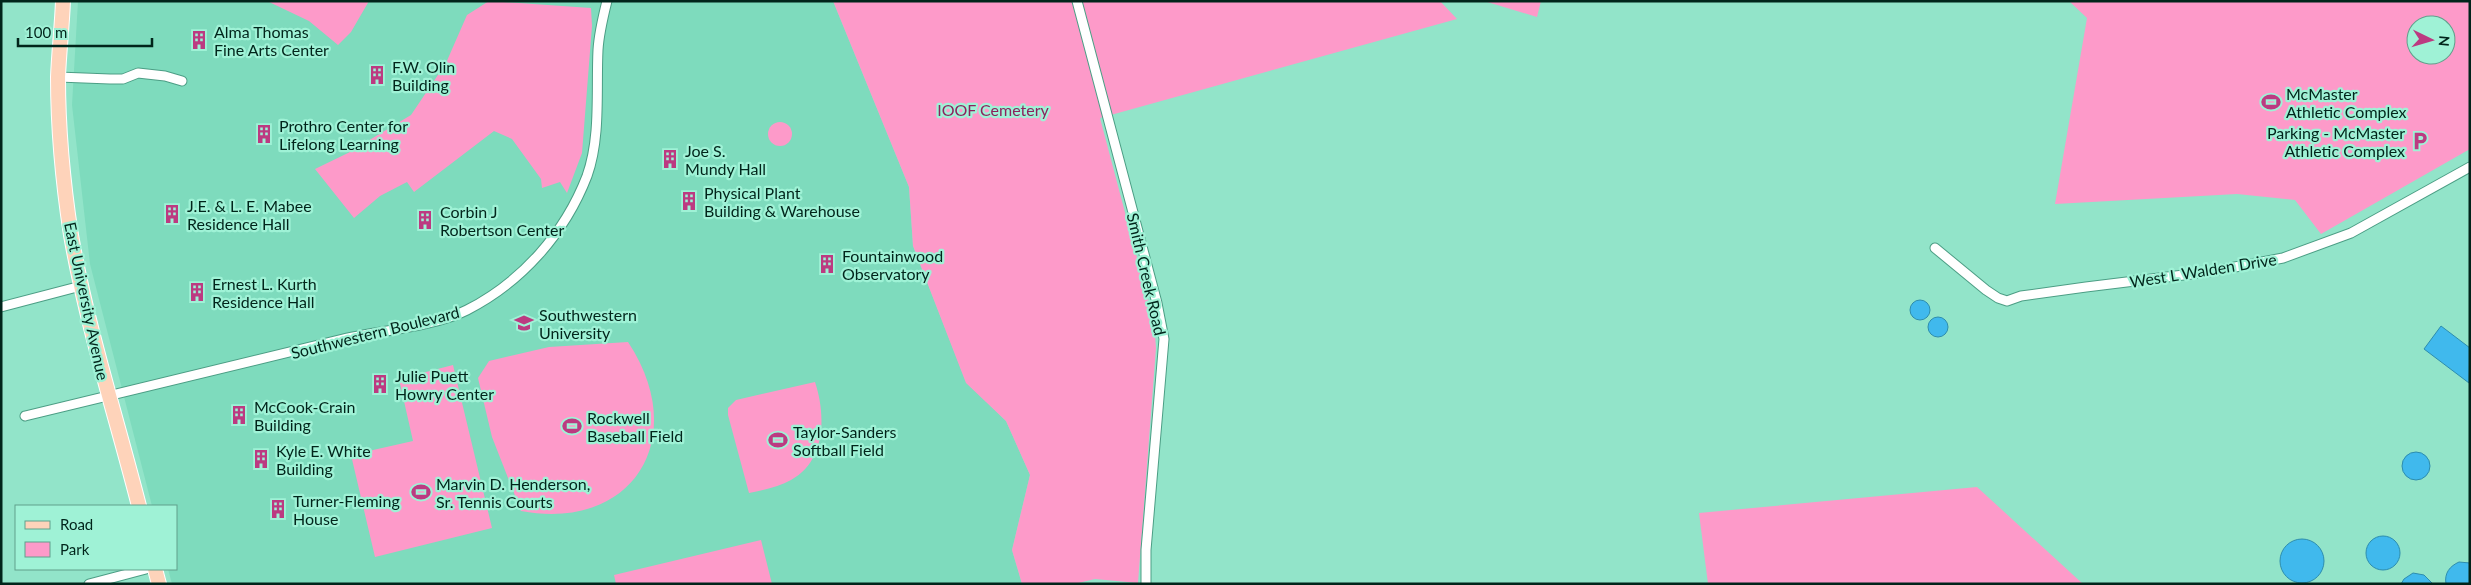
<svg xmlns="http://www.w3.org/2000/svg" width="2471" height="585" viewBox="0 0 2471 585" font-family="Lato,sans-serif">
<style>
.built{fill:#7edbbd}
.green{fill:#fd9ac9;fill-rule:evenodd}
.water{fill:#40b9ed;stroke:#2d8dae}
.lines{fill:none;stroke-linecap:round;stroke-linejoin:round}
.minor-casing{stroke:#4c9e85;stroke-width:11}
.primary-casing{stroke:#fff;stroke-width:16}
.minor{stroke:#fff;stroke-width:9}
.primary{stroke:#fed3ba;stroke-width:14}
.labels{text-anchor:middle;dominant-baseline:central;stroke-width:4.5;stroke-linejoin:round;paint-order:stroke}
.poi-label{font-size:16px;fill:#01251b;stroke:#9ff2d6;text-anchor:start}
.park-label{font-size:16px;fill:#8c225d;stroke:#9ff2d6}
.street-label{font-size:16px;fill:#01251b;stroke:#9ff2d6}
</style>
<rect width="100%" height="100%" fill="#92e4c9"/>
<polygon class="built" points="78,1 833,1 909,187 913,246 966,382 1006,421 1030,475 1012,550 1022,584 172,584 168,569 176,569 176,506 152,506 90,264 72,105"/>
<g class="green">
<polygon points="267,1 369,1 351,32 338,45 309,21"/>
<polygon points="489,1 591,8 592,26 582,153 567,193 560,182 542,188 541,179 512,139 494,131 414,192 407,182 380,196 354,218 315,169 348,153 411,115 446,63 467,15"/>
<polygon points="833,1 1440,1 1457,19 1100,118 1154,322 1156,348 1138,583 1095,579 1074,584 1022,584 1012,550 1030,475 1006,421 966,383 913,246 909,187"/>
<polygon points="1484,1 1541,1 1537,17"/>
<path d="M2069,1H2470V149L2321,234L2295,200L2237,194L2055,204L2087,18ZM2416,25H2446V55H2416Z"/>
<circle cx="780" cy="134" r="12"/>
<path d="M628,342C690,435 636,532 521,511L492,437L478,378L489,361L549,347Z"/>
<polygon points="453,365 492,528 375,557 351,455 413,441 399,379"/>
<path d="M815,382C826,415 826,461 791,480C779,487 763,490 749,493L728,415V408L736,400Z"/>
<polygon points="1977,487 2083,584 1708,584 1699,513"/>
<polygon points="761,540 772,584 616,584 614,575"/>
</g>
<g class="water">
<circle cx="1920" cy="310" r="10"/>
<circle cx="1938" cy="327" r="10"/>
<polygon points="2441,326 2470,348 2469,383 2424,349"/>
<circle cx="2416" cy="466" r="14"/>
<circle cx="2383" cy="553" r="17"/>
<circle cx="2302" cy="561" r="22"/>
<path d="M2459,562L2470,563V584H2446C2444,573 2450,566 2459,562Z"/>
<polygon points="2413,573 2424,575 2433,584 2401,584 2404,579"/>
</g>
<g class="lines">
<g class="minor-casing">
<g id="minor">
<polyline points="1077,1 1157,303 1164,339 1146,550 1146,584"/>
<polyline points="58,77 110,79 123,79 138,73 165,76 182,81"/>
<polyline points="1935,248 1986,290 1998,298 2007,301 2021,296 2086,287 2208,272 2283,258 2351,233 2470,167"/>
<polyline points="1,307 81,286"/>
<path d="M25,416C131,390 237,364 343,339C379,331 436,326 467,310C522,282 565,233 587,176C601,137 596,90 598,50C599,33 603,17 607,1"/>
<polyline points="89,584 146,569"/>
</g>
</g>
<g class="primary-casing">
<g id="primary">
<path d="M63,1C62,26 59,52 58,77C58,129 63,183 71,235C87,327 116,416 139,506"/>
<polyline points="155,569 159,584"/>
</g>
</g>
<use href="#minor" class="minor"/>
<use href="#primary" class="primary"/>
</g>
<defs>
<g id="building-bare" transform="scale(1.5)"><path d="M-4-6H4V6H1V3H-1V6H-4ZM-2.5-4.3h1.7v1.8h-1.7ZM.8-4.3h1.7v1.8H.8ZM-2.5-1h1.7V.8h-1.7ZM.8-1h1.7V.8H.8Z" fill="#bc3a81" stroke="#9ff2d6" stroke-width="2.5" paint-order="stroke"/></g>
<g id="stadium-bare" transform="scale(1.5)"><path d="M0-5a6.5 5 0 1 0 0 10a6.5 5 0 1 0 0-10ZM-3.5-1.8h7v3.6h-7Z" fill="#bc3a81" stroke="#9ff2d6" stroke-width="2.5" paint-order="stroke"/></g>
<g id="parking-bare" transform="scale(1.5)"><path d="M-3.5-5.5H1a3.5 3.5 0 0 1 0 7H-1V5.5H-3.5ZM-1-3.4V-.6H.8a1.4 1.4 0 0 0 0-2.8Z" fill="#bc3a81" stroke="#9ff2d6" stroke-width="2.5" paint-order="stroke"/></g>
<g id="university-bare" transform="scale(1.5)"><path d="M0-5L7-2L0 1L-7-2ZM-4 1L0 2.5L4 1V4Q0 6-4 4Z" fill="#bc3a81" stroke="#9ff2d6" stroke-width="2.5" paint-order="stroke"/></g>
</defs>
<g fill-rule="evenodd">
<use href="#building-bare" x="199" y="40"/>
<use href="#building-bare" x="377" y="75"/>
<use href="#stadium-bare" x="2271" y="102"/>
<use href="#building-bare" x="264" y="134"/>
<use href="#parking-bare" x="2420" y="141"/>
<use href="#building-bare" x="670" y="159"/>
<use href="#building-bare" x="689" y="201"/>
<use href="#building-bare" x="172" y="214"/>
<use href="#building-bare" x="425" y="220"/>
<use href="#building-bare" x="827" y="264"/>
<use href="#building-bare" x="197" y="292"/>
<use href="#university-bare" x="524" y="323"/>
<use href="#building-bare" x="380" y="384"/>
<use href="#building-bare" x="239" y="415"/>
<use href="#stadium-bare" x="572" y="426"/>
<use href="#stadium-bare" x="778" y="440"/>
<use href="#building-bare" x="261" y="459"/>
<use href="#stadium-bare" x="421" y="492"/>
<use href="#building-bare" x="278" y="509"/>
</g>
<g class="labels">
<g class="poi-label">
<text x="214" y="31">Alma Thomas<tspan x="214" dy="18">Fine Arts Center</tspan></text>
<text x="392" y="66">F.W. Olin<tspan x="392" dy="18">Building</tspan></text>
<text x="2286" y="93">McMaster<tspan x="2286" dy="18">Athletic Complex</tspan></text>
<text x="279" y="125">Prothro Center for<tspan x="279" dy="18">Lifelong Learning</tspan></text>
<text x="2405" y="132" text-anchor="end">Parking - McMaster<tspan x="2405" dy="18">Athletic Complex</tspan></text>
<text x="685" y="150">Joe S.<tspan x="685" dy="18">Mundy Hall</tspan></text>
<text x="704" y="192">Physical Plant<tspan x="704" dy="18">Building &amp; Warehouse</tspan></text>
<text x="187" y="205">J.E. &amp; L. E. Mabee<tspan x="187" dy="18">Residence Hall</tspan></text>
<text x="440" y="211">Corbin J<tspan x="440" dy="18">Robertson Center</tspan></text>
<text x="842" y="255">Fountainwood<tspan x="842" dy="18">Observatory</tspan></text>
<text x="212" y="283">Ernest L. Kurth<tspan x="212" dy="18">Residence Hall</tspan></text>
<text x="539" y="314">Southwestern<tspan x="539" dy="18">University</tspan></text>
<text x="395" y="375">Julie Puett<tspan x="395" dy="18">Howry Center</tspan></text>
<text x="254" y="406">McCook-Crain<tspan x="254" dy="18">Building</tspan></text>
<text x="587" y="417">Rockwell<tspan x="587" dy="18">Baseball Field</tspan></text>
<text x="793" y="431">Taylor-Sanders<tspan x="793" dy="18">Softball Field</tspan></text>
<text x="276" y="450">Kyle E. White<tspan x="276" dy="18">Building</tspan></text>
<text x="436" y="483">Marvin D. Henderson,<tspan x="436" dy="18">Sr. Tennis Courts</tspan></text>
<text x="293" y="500">Turner-Fleming<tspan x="293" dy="18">House</tspan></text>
</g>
<g class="park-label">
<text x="993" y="109">IOOF Cemetery</text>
</g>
<g class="street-label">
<text transform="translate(2203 270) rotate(-9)">West L Walden Drive</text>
<text transform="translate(1147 274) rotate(77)">Smith Creek Road</text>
<text transform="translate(87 301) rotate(78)">East University Avenue</text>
<text transform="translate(375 332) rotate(-14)">Southwestern Boulevard</text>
</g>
</g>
<rect width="2471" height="585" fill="none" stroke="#01251b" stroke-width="5"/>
<rect x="15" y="505" width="162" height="65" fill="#9ff2d6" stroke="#60a08b"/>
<rect x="25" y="521" width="25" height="8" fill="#fed3ba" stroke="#60a08b"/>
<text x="60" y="530" font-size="15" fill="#01251b">Road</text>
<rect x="25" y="542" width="25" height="15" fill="#fd9ac9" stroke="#60a08b"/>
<text x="60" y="555" font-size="15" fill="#01251b">Park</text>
<g transform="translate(2431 40) rotate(95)"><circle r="24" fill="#9ff2d6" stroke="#60a08b"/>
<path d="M0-4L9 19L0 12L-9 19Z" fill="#bc3a81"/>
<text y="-8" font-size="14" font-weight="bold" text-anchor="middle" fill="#01251b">N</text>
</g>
<path d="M18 38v8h134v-8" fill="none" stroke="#01251b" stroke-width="2.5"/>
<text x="25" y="38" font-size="15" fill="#01251b" stroke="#9ff2d6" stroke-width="4" paint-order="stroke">100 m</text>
</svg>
